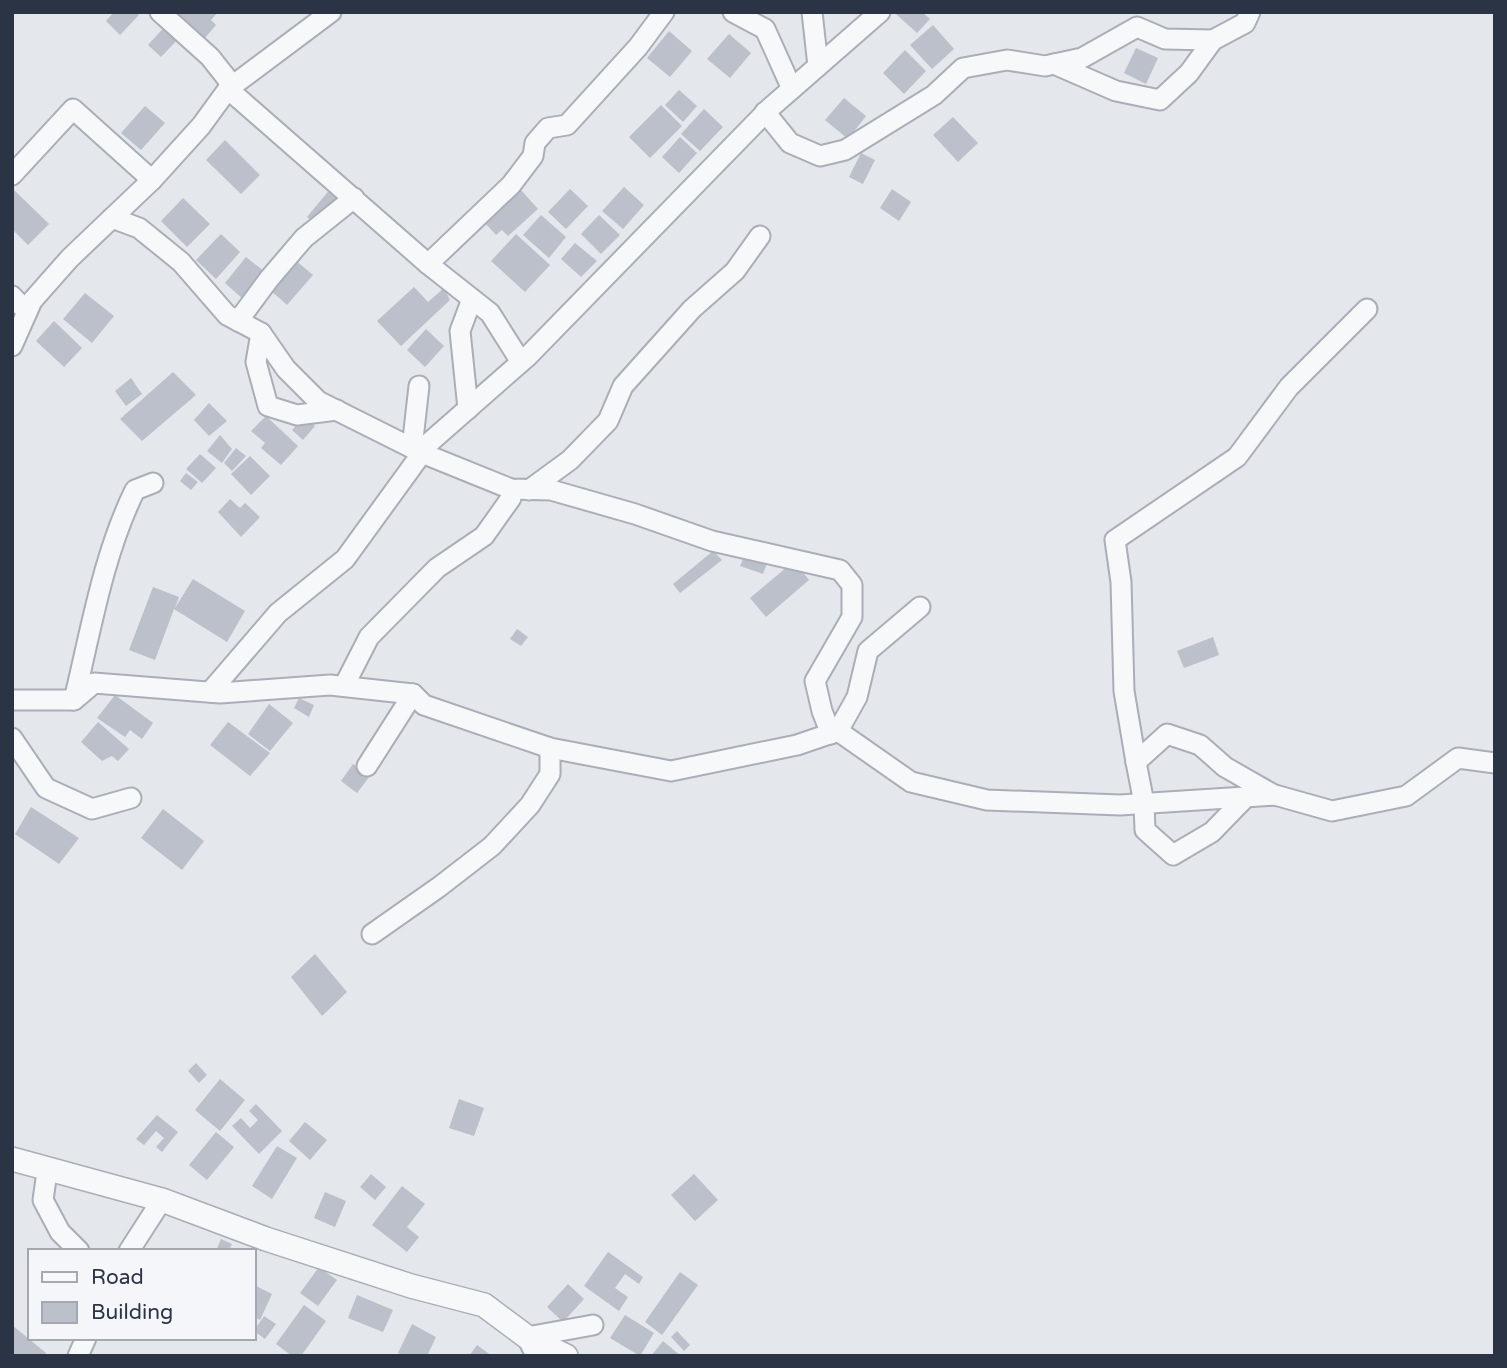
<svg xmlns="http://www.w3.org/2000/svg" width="1507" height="1368" viewBox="0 0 1507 1368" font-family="'Varela Round',sans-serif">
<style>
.building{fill:#bbc0ca}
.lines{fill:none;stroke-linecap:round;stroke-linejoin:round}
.minor-casing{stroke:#a9aeb7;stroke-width:23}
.tertiary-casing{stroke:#a9aeb7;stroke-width:26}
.minor{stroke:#f7f8fa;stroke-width:19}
.tertiary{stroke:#f7f8fa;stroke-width:23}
</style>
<rect width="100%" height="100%" fill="#e4e7ec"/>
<g class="building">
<polygon points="114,12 135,12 139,15 120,35 106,21"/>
<polygon points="178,12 218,12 211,20 216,25 204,39 176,14"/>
<polygon points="898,12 922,12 930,19 917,33 896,14"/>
<polygon points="168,23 181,36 161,57 148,45"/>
<polygon points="933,25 954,49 932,69 910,45"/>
<polygon points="669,31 692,51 670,77 647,58"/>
<polygon points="729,34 751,53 730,78 707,59"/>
<polygon points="1136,48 1158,58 1146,84 1124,73"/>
<polygon points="905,50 926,71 904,94 883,73"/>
<polygon points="679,90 697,106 683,122 665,105"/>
<polygon points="844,98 866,116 848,139 825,120"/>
<polygon points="661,105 682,126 650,158 629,137"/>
<polygon points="145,106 165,123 141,150 121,133"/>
<polygon points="704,109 723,127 700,151 681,134"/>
<polygon points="953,117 978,143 958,162 933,135"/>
<polygon points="680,137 697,153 679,173 662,157"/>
<polygon points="225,140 260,175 241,194 206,160"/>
<polygon points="861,153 875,160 863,184 849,177"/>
<polygon points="624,187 644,205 623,229 602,211"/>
<polygon points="12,188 49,224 28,245 12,229"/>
<polygon points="331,188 342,198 319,226 307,217"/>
<polygon points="570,189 588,206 566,229 548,212"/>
<polygon points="892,189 911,202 899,221 880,208"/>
<polygon points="521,190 538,209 508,236 502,230 496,235 485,223"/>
<polygon points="183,198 210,224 187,247 161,221"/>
<polygon points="541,215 566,237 549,258 523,235"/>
<polygon points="599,215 620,235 601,254 581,234"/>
<polygon points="221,234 240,252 216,279 196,260"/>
<polygon points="516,234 550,265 525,292 491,261"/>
<polygon points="575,243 597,261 581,277 561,259"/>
<polygon points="246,257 265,272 243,299 225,283"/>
<polygon points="294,259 313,275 287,305 268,288"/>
<polygon points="414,287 428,302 444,288 450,300 401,346 377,321"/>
<polygon points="85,293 114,316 92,343 63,319"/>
<polygon points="54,321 82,348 64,367 36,341"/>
<polygon points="426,329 444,346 425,367 407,350"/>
<polygon points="173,372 196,395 142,441 120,419"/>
<polygon points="131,378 142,394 126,406 115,391"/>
<polygon points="209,403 227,421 209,436 194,420"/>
<polygon points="266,416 298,446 281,465 261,448 265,443 251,431"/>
<polygon points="305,416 315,426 303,440 292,430"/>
<polygon points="220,435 232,449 222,463 207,451"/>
<polygon points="236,448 246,456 232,471 224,463"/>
<polygon points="200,454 216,468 202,483 186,469"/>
<polygon points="250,456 270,476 251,495 231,474"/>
<polygon points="186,473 198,482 191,490 180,481"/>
<polygon points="230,499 240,508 245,503 260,517 241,537 218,512"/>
<polygon points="747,550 769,558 763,574 740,566"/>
<polygon points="713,551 722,560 680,593 673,584"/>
<polygon points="794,561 809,580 766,617 750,598"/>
<polygon points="193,579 245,611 227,642 174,609 155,660 129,650 153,587 179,597 175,608"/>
<polygon points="517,629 528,637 521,646 510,639"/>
<polygon points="1213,637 1219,655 1184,668 1177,651"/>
<polygon points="115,695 153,723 142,739 130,730 125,737 97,718"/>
<polygon points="299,698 314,705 309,717 294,708"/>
<polygon points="269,704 293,723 270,751 248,734"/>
<polygon points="98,722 129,749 118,761 112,756 102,761 81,742"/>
<polygon points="228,722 270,753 250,776 210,745"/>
<polygon points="353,764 370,776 357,793 341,781"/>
<polygon points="31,807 79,838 59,864 15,834"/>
<polygon points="163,809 204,841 182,870 141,838"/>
<polygon points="315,954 347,992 322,1016 291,977"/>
<polygon points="196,1063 207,1075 199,1083 188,1071"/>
<polygon points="220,1079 245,1100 220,1131 195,1110"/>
<polygon points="459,1099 484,1108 474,1136 449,1128"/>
<polygon points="256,1104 282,1131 259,1154 232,1126 241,1118 250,1128 258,1120 249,1111"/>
<polygon points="157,1115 178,1132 162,1152 156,1147 164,1138 156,1131 144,1145 136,1139"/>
<polygon points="305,1122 327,1140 310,1160 289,1141"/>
<polygon points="216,1132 234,1147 207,1180 189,1165"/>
<polygon points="277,1146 297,1158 272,1199 252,1186"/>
<polygon points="371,1174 386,1187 375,1200 360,1187"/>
<polygon points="694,1174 718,1200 695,1221 671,1195"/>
<polygon points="402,1186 425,1204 407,1227 419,1237 407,1252 372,1225"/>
<polygon points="325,1192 346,1201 335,1227 314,1218"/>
<polygon points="221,1239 232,1244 229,1251 216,1251"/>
<polygon points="608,1252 643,1277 639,1284 625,1274 615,1288 628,1297 619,1311 584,1286"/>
<polygon points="319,1267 337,1280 318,1306 300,1293"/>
<polygon points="680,1272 698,1285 662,1335 645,1322"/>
<polygon points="568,1284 584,1299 563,1322 547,1307"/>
<polygon points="254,1285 272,1294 260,1320 254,1317"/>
<polygon points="357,1295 393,1310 383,1332 348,1318"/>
<polygon points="304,1305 326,1321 301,1356 292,1356 276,1344"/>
<polygon points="625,1315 654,1333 640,1356 610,1338"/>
<polygon points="264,1316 276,1324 265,1339 254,1331"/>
<polygon points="412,1324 436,1337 427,1356 404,1356 398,1353"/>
<polygon points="12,1325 46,1353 44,1356 12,1356"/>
<polygon points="677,1331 690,1345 684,1351 671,1337"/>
<polygon points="663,1341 681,1356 651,1356"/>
<polygon points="477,1345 492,1356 469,1356"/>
</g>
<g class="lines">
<g class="minor-casing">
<g id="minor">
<polyline points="160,12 210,57 233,86"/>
<polyline points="733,12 765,29 792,89"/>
<polyline points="812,12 818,66"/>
<polyline points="1054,64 1116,91 1160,100 1189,73 1213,40"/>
<polyline points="228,89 428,264 490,313 521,362"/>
<polyline points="765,112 790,143 820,156 845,150 934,95 963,68 1007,60 1045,66 1082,58 1137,27 1165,39 1213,40 1245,23 1250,12"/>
<polyline points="12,175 73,109 152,180"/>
<polyline points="112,218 139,228 181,262 227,315 261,333 286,369 318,401 422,453 511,489 551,490 635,514 712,541 840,570 852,585 852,617 815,681 822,711 831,734"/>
<polyline points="428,264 511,185 533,156 535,143 548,128 567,125 638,47 664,12"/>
<polyline points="12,296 27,312"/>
<polyline points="238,321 269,279 304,238 354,198"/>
<polyline points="261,333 256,362 268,406 297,415 337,410"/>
<polyline points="12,346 32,301 70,258 152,180 201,126 228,89 331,12"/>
<polyline points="468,409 460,331 472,299"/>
<polyline points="412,448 419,386"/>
<polyline points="529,490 570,460 608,421 623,386 692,309 735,271 760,236"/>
<polyline points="344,686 369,637 437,568 484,536 511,498 511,489"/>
<polyline points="210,692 278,613 345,559 430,442 528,356 770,108 880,12"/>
<polyline points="12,700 74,700 94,683 220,693 330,685 413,694 424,705 550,748 671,771 797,745 838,731 911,782 987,800 1120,805 1275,795 1332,811 1406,796 1458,758 1495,763"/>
<path d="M74,700C91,630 103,555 135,490L153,483"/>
<polyline points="838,731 857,697 868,651 920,607"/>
<polyline points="12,738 46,788 92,809 131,798"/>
<polyline points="1136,762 1124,691 1121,582 1115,540 1237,457 1289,387 1367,309"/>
<polyline points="367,766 413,694"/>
<polyline points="1246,797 1212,832 1173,855 1145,830 1144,803 1136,762 1167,734 1200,745 1225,767 1274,795"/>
<polyline points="372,934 439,887 492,846 530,805 550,774 550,748"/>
<polyline points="46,1179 43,1200 60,1232 79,1251"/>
<polyline points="129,1251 156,1209"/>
<polyline points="78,1356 86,1338"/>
<polyline points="536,1356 527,1337 593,1325"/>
</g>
</g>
<g class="tertiary-casing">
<polyline id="tertiary" points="12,1159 162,1200 266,1239 411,1286 484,1305 527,1337 566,1356"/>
</g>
<use href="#minor" class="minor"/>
<use href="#tertiary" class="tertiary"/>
</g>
<rect width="1507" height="1368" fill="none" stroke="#2b3445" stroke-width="28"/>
<rect x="28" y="1249" width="228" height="91" fill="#f4f6f9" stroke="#a4a8b1" stroke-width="2"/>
<rect x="42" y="1272" width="35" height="10" fill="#f7f8fa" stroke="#a4a8b1" stroke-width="2"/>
<text x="91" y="1284" font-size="21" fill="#2b3445">Road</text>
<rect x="42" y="1302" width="35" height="21" fill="#bbc0ca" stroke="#a4a8b1" stroke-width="2"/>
<text x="91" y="1319" font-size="21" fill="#2b3445">Building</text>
</svg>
